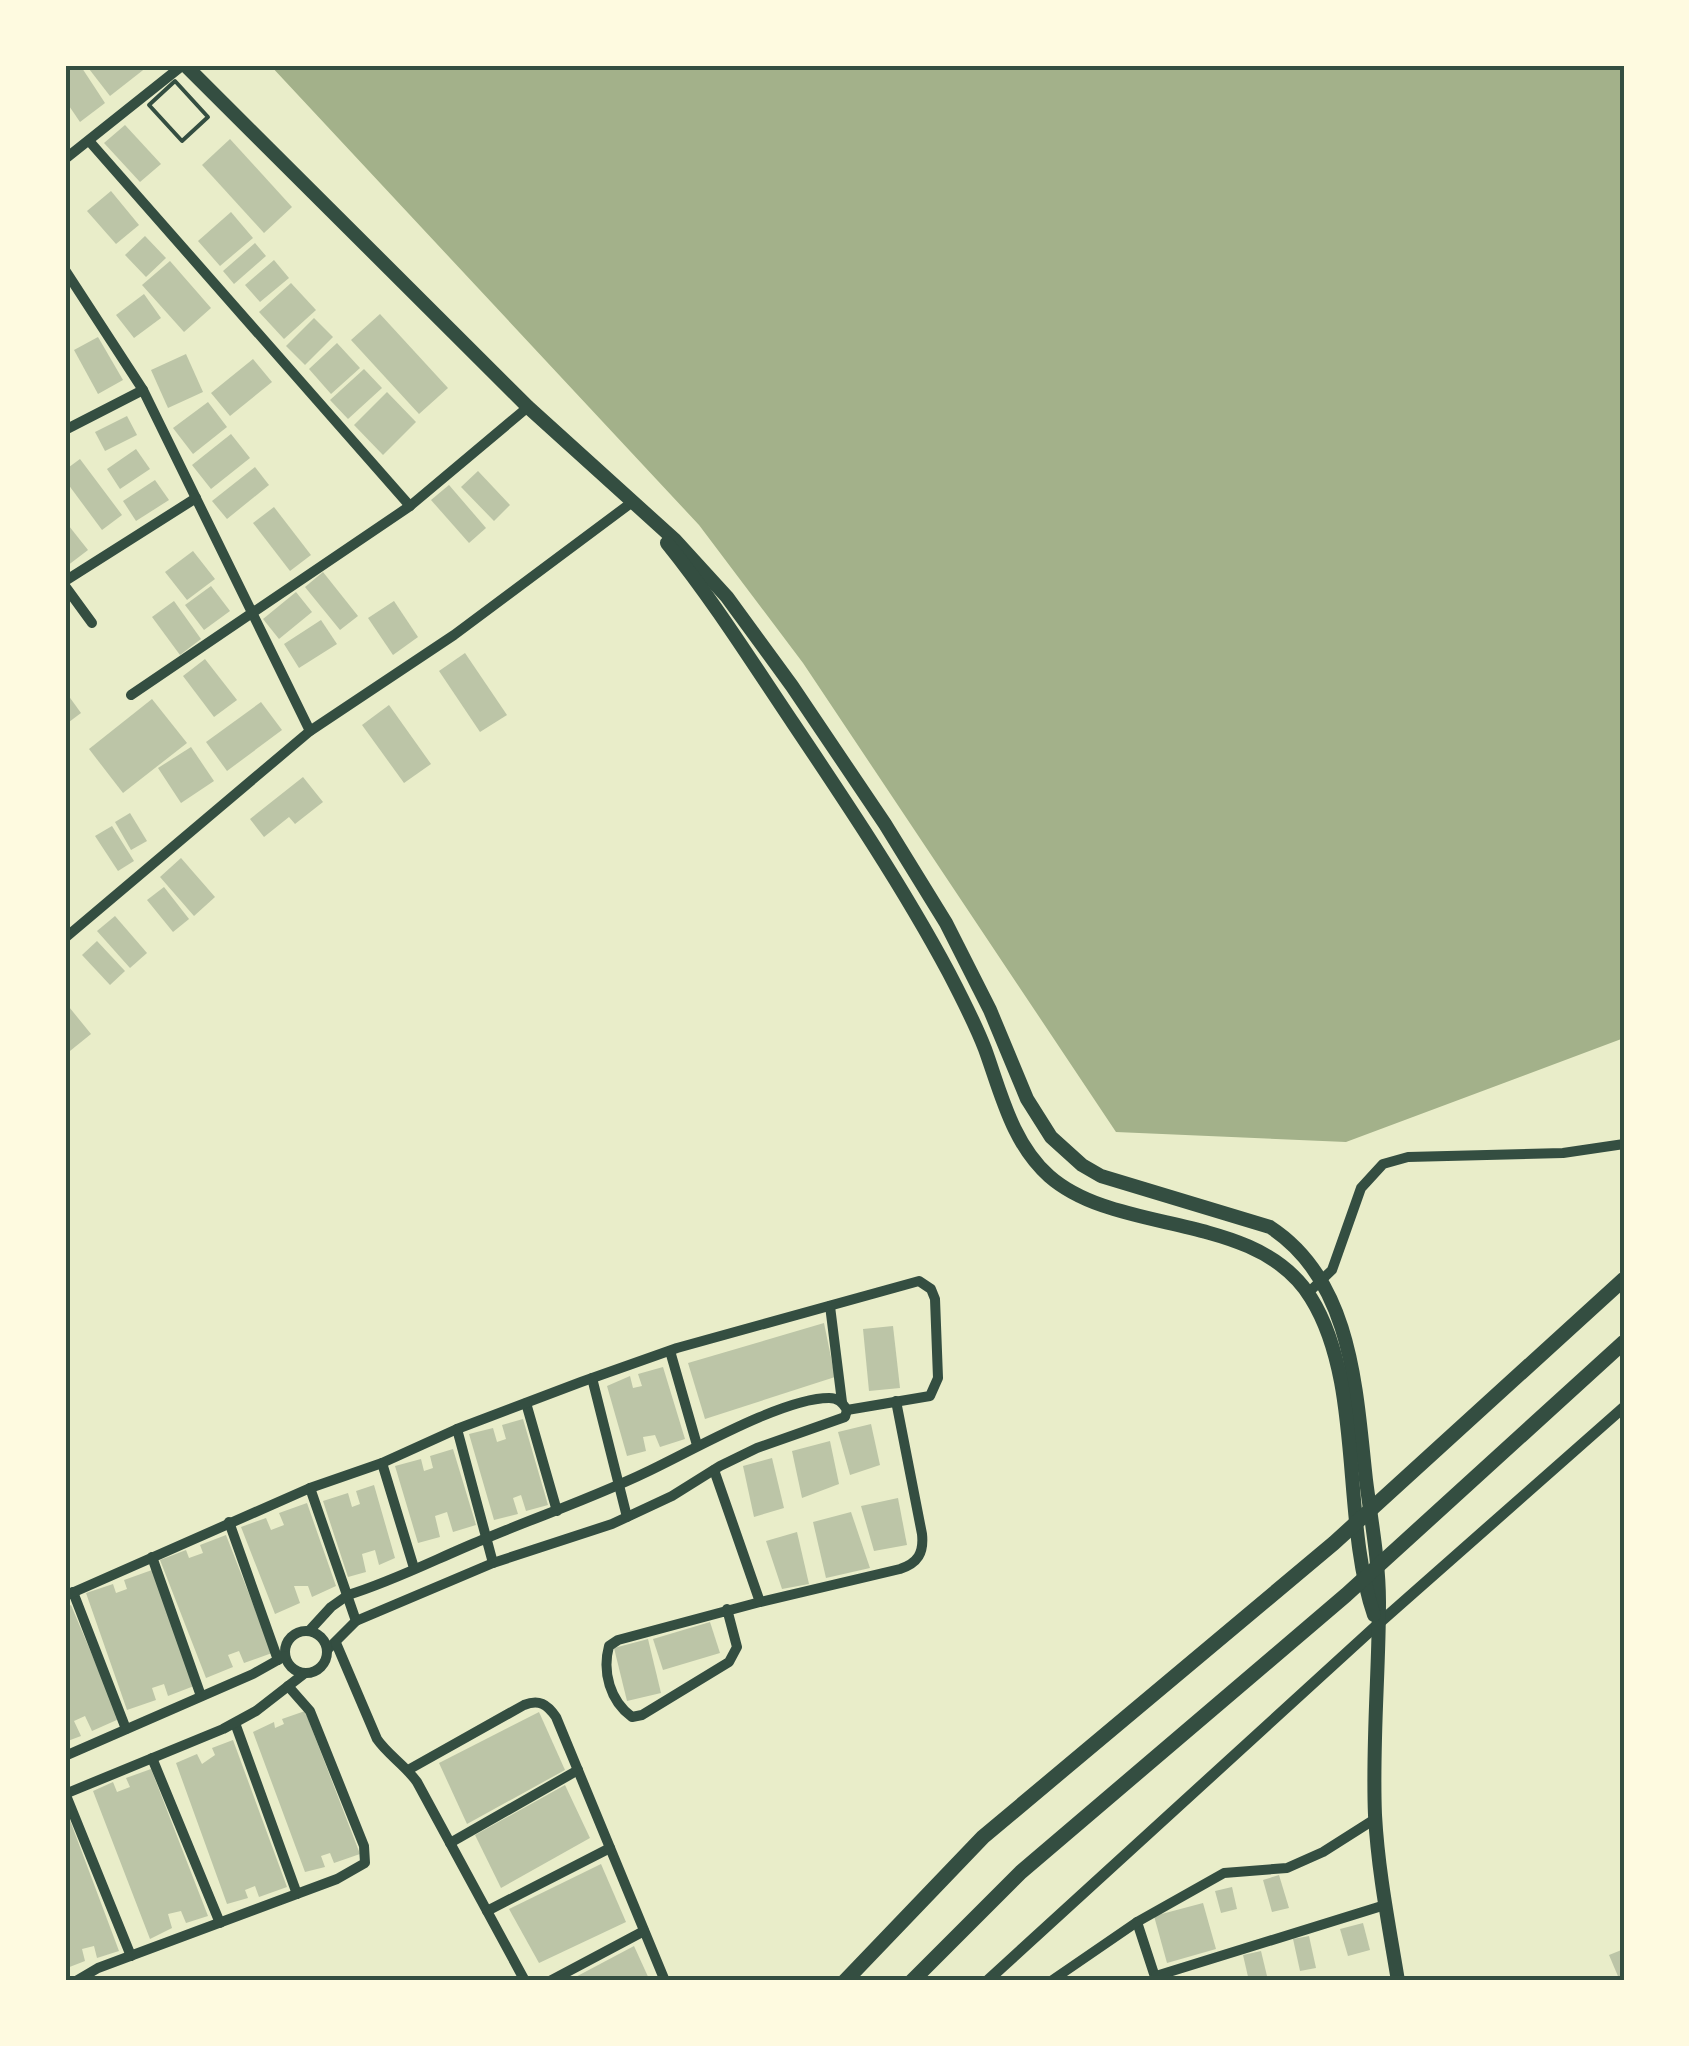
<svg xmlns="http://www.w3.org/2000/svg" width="1689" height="2046" viewBox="0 0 1689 2046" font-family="'Sofia Sans Condensed',sans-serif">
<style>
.water{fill:#a3b18a}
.building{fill:#bcc5a7}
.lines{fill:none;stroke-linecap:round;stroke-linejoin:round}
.path{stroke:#344e41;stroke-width:4}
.minor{stroke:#344e41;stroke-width:10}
.tertiary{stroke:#344e41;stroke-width:11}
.secondary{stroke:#344e41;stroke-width:14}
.trunk{stroke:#344e41;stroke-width:15}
.neatline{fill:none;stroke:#344e41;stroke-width:4}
</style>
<rect width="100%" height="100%" fill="#e9edc9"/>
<polygon class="water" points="270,65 1624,65 1624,1038 1346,1142 1116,1132 803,663 699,525"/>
<g class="building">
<polygon points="65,65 80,65 105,103 80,122 65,100"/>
<polygon points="86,65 146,65 147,67 110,96"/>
<polygon points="125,125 161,164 140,182 104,143"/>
<polygon points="230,139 292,207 264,233 202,165"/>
<polygon points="111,191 139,225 116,244 87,211"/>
<polygon points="231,212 253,238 220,266 198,241"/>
<polygon points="145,236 166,258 146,277 125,255"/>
<polygon points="255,243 266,256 234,284 223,271"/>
<polygon points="274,260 289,278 260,302 245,285"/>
<polygon points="170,261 211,308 184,332 142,285"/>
<polygon points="291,283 316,310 284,339 259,312"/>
<polygon points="144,294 161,318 134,338 116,315"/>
<polygon points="380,314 448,388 419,414 351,340"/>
<polygon points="314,318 333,337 305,365 286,346"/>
<polygon points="98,337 123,380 98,394 74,350"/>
<polygon points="337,343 360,368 331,394 309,369"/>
<polygon points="186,354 203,392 168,408 151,370"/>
<polygon points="253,359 272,382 230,416 211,393"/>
<polygon points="364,369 382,388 348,419 330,400"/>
<polygon points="387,392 416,422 383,455 354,425"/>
<polygon points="208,402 227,427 193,454 173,428"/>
<polygon points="127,416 137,435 105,451 95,432"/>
<polygon points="231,434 250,458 211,489 192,465"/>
<polygon points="136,449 150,469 120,489 107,469"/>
<polygon points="80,459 122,515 102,530 65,480 65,470"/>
<polygon points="255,467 269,485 227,519 212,501"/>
<polygon points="478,471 510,505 494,521 461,487"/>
<polygon points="155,480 169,500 136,521 123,501"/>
<polygon points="449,485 486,528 469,543 431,500"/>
<polygon points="274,507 311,555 290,571 253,523"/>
<polygon points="65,521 88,550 67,566 65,564"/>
<polygon points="193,551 215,579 187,600 165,572"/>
<polygon points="323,572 358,616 340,630 305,587"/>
<polygon points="211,586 230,611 204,630 185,605"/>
<polygon points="296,592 312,612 279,639 263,619"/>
<polygon points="174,601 201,639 180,655 152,617"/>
<polygon points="394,601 418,637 393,655 368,618"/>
<polygon points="321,620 337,644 299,668 284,644"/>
<polygon points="465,653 507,715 480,732 439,671"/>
<polygon points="205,659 237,700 214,717 183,676"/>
<polygon points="68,695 81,713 65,725 65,697"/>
<polygon points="152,699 187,743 123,793 89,749"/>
<polygon points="261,702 282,730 227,771 206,742"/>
<polygon points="389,705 431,764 404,783 362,725"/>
<polygon points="191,747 214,781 181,803 158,768"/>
<polygon points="303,777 323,802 295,824 289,817 264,837 250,819"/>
<polygon points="130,813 147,841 131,850 115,822"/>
<polygon points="112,826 134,861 118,871 95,836"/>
<polygon points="181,858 215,897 194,916 160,877"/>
<polygon points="164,887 189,919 173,932 147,900"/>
<polygon points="115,916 147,953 130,968 97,931"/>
<polygon points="97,941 125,971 110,985 82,955"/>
<polygon points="65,1002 91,1034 65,1055"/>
<polygon points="824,1323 835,1377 705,1419 688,1363"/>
<polygon points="893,1326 900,1388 869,1391 863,1329"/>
<polygon points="663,1367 685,1439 660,1447 655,1435 643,1437 646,1451 627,1456 607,1386 630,1376 633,1388 642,1386 638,1374"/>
<polygon points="523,1419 548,1505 526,1511 521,1495 513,1498 518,1514 494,1520 469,1434 493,1428 497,1442 506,1439 502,1425"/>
<polygon points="871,1424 880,1465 850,1475 838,1432"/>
<polygon points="830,1441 839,1484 802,1498 792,1451"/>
<polygon points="453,1449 476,1525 453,1532 447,1512 435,1516 440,1537 418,1543 395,1466 421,1459 424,1471 433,1468 430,1456"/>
<polygon points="772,1458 784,1508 754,1517 743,1466"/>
<polygon points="374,1485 395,1558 379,1565 375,1550 362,1554 366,1572 348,1577 323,1501 348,1493 352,1507 360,1504 356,1491"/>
<polygon points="898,1498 907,1545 874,1551 861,1506"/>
<polygon points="307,1503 336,1586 312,1597 308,1586 294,1586 300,1603 275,1614 241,1527 266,1518 271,1530 284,1525 279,1513"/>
<polygon points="851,1512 870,1568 826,1578 813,1522"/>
<polygon points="797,1532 809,1584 782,1589 766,1541"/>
<polygon points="226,1535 272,1653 244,1663 239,1651 228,1655 233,1667 206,1678 160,1560 186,1550 189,1558 203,1553 200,1545"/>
<polygon points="152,1570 194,1686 168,1696 164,1684 152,1688 156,1700 127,1710 86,1593 113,1584 116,1593 127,1589 124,1580"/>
<polygon points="71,1605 119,1719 92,1731 85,1716 74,1721 81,1736 65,1742 65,1608"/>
<polygon points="710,1622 720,1653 663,1670 653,1639"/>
<polygon points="648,1639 661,1693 627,1701 614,1648"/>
<polygon points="305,1711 360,1854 334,1863 330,1853 321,1856 325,1867 305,1872 253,1732 274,1722 275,1728 284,1724 282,1719"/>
<polygon points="539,1712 565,1770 467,1824 439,1763"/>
<polygon points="233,1740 287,1887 259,1897 255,1886 245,1890 248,1898 227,1904 176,1763 197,1754 202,1764 215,1755 212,1748"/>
<polygon points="151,1769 208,1916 186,1923 181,1911 168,1914 172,1928 150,1939 93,1791 113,1782 117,1792 130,1787 126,1778"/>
<polygon points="565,1785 590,1838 501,1888 475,1835"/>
<polygon points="65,1807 119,1951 97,1958 94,1946 82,1949 85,1961 67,1968"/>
<polygon points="601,1864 626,1922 539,1963 509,1909"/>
<polygon points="1279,1875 1289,1908 1272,1912 1263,1880"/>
<polygon points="1232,1887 1237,1909 1221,1913 1215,1891"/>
<polygon points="1203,1903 1216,1949 1167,1963 1154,1916"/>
<polygon points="1363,1923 1370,1950 1348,1956 1340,1929"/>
<polygon points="1309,1936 1316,1968 1300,1971 1293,1939"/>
<polygon points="634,1946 650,1981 568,1981"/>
<polygon points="1624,1949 1624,1981 1620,1981 1609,1955"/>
<polygon points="1261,1951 1267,1976 1249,1981 1243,1955"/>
</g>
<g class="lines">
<polygon class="path" points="175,81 208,117 182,141 149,105"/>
<g class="minor">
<polyline points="90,142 410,506"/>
<polyline points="65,159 183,65"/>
<polyline points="65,270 143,390 310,731"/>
<polyline points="65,430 143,390"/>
<polyline points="65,581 196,498"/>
<polyline points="65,586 92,623"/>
<polyline points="131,695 410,506 528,407"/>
<polyline points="65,938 310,731 454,635 631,503"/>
<polyline points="1308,1293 1332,1270 1361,1188 1383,1164 1408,1157 1563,1153 1624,1144"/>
<polyline points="830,1306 842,1402"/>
<polyline points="670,1351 697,1445"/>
<polyline points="592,1378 627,1517"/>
<polyline points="526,1403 557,1511"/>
<polyline points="457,1429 493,1563"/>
<polyline points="382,1463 414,1568"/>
<path d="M714,1470L760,1602L618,1640L609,1646C602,1672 610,1701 632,1717L642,1715L729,1662L737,1647L727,1609"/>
<polyline points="310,1488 356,1621"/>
<polyline points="229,1522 278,1660"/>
<polyline points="152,1557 201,1696"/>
<polyline points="73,1592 126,1729"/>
<polyline points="65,1596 310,1488 382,1463 457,1429 581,1382 677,1348 919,1281 931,1289 935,1299 938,1378 930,1396 847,1410"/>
<path d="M760,1602L900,1569C918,1563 924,1553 922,1534L896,1401"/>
<path d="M309,1631L331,1607L348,1595C394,1581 438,1558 482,1540C541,1515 602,1495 659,1466C700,1446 785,1398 829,1398C838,1398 842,1402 847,1410L845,1417L757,1448L720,1466L672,1496L612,1524L493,1563L356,1621L327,1650"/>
<circle cx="306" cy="1652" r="21"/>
<path d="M336,1643L377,1739C388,1755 405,1765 417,1782L525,1981"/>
<polyline points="235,1723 297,1894"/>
<polyline points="65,1756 253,1674 285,1656"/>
<polyline points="152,1758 220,1923"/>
<path d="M408,1770L524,1705C539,1699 547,1704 556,1717L665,1981"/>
<polyline points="65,1793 131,1956"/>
<polyline points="65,1794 223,1729 256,1711 305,1673"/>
<polyline points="450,1843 578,1770"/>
<polyline points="487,1911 610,1848"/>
<polyline points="1137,1922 1156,1980"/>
<polyline points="1156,1976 1385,1905"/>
<polyline points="76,1981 98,1968 337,1879 365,1863 364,1846 310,1711 288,1686"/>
<polyline points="550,1981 644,1931"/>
<polyline points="1051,1981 1137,1922 1224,1873 1287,1868 1323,1852 1375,1819"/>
</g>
<polyline class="tertiary" points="987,1981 1377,1625 1624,1407"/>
<g class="secondary">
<path d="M185,65L528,407L675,540L727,597L792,686L885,824L946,923L990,1010L1027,1099L1051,1137L1082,1165L1101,1176L1270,1227C1353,1281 1356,1391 1366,1480C1371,1520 1379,1561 1379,1602C1379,1673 1372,1744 1375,1815C1378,1871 1389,1926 1398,1981"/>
<path d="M667,543C713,600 752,662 793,723C848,805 903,887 949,973C962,998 975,1023 985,1049C1001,1093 1012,1143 1049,1176C1118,1237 1257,1210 1311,1298C1364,1383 1341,1519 1374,1615"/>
</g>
<g class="trunk">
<polyline points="845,1981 983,1837 1334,1543 1624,1279"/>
<polyline points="912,1981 1021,1872 1346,1595 1624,1342"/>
</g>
</g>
<rect width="1689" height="2046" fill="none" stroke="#fefae0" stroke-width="135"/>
<rect x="68" y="68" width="1554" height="1910" class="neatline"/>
</svg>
